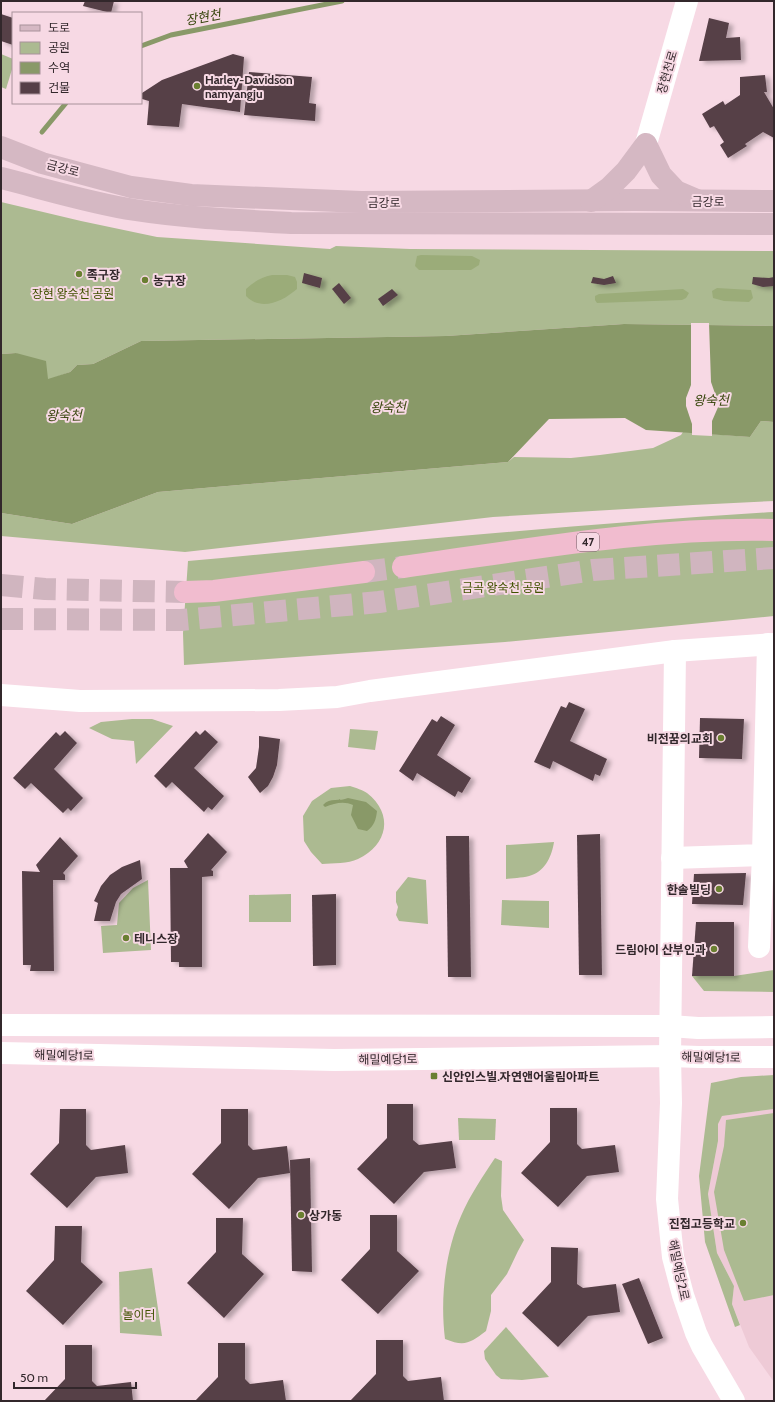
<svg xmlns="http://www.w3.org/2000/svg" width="775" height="1402" viewBox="0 0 775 1402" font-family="Cabin,'Noto Sans KR',sans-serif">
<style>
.built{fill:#eecad6}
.green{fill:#acba91}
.forest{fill:#9bac79}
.water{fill:#899968}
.pier{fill:#f7d9e4}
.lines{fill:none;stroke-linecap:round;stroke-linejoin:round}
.stream{stroke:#899968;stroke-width:5}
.building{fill:#563f47;filter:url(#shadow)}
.highway-tunnel{stroke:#d0b5bf;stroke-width:22;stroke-dasharray:22 11;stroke-linecap:butt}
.minor{stroke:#fff;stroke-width:22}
.major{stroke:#d5b8c3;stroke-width:22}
.highway{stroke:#f1bccf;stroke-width:22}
.poi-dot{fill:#6a7f31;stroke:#f7d9e4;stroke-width:1.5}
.labels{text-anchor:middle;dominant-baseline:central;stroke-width:4;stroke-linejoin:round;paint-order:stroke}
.shield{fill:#f7d9e4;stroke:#6d5c62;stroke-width:1}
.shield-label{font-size:11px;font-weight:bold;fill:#32272b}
.street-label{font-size:12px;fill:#32272b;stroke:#f7d9e4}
.poi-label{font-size:12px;font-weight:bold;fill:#32272b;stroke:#f7d9e4;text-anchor:start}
.park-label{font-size:12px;fill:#405200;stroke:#f7d9e4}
.water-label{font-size:13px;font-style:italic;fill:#38460d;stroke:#f7d9e4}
</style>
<defs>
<filter id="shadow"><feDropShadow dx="4.5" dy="2.5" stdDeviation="2" flood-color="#0004"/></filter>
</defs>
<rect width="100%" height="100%" fill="#f7d9e4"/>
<polygon class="built" points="774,1109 774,1382 749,1347 732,1304 734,1286 717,1253 708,1194 718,1141 718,1123 722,1116"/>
<g class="green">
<polygon points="1,54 13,59 13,66 6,89 1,87"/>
<polygon points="1,202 81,221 157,237 330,249 336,246 410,249 774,251 774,326 624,324 446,336 141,341 93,364 77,365 70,372 48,380 16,353 1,354"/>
<polygon points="761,421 774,422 774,501 693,505 493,517 185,552 1,536 1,513 72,524 158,492 508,462 514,457 571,458 600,455 653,448 681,435 683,432 750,437"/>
<path d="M774,512V616L505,642L184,665L183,633L188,561C383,543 578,524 774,512Z"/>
<polygon points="132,719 152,719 173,726 136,764 134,741 112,739 89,728 101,722"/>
<polygon points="350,729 378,731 375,750 348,747"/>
<path d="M350,786C356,788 363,790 367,793C394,814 388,845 358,859C348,864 333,863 322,864L311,852L304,841L303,816L312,801L331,788Z"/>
<path d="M554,842C552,855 546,870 532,875C524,878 514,878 506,879V845Z"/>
<polygon points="408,877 426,880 428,924 399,921 396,915 398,907 396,902 396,892"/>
<polygon points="148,880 151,950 103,953 101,926 117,925 119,903 133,888"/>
<polygon points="291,894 291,922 249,922 249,895"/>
<polygon points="502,900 549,901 549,928 501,925"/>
<polygon points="774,970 774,992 704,991 692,976 734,976"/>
<polygon points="774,1075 774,1109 722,1116 718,1124 718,1141 708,1194 717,1253 734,1286 732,1304 740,1325 735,1327 705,1242 699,1176 711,1083 741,1077"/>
<polygon points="774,1113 774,1295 744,1301 724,1250 714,1192 724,1146 726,1120"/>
<polygon points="458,1118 496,1119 495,1140 459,1140"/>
<path d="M495,1158L502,1161L501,1196L503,1210L524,1240L518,1251L507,1274L491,1295V1311L486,1331C470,1343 465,1347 445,1339C440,1299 445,1252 461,1216C470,1195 483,1176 495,1158Z"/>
<polygon points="152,1268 162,1336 120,1333 119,1272"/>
<polygon points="506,1327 549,1377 522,1380 501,1379 496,1375 485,1359 484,1351"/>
</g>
<g class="forest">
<polygon points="421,255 472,256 480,260 479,265 471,270 419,270 415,266 417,256"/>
<path d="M272,275H287L295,277L297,282V289C283,301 261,312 246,296V289C254,282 261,277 272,275Z"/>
<polygon points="717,288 751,290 753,298 749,302 724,301 713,298 712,291"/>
<polygon points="683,289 689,293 686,298 682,300 597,303 595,300 595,296 599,294"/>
</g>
<g class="water">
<polygon points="624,324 774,326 774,422 761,421 750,437 646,430 625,418 549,419 508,462 158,492 72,524 1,513 1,354 16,353 46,361 48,379 70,372 77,365 93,364 141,341 446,336"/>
<path d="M348,798L366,802L377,811C376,820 374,826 367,831L358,829L351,815L353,805C344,801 335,803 325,807L323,805C330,797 340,802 348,798Z"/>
</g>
<polygon class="pier" points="691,323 709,323 711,382 719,405 712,421 712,436 692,435 692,424 686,406 686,398 691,385"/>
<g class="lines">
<g class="stream">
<polyline points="141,46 171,35 342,1"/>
<polyline points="42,132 66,103"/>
</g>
</g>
<g class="building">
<polygon points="85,1 114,1 111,13 83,6"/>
<polygon points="1,14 13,18 13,45 1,41"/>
<polygon points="709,18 729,23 726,38 740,37 741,60 699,61"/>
<polygon points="233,54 244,57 240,112 182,104 179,127 147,125 149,101 142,99 142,93 162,80"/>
<polygon points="249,72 312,77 309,103 316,104 315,121 244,115"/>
<polygon points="765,75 767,92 764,92 774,109 774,138 763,132 745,144 747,146 728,158 720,145 724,142 714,126 710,128 702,114 723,101 725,105 740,95 740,77"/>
<polygon points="304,273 322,278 320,288 302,283"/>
<polygon points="613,276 616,283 604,285 591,283 593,277 604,279"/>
<polygon points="753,277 769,278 774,277 774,286 763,287 752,284"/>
<polygon points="339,283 351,298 344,304 332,289"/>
<polygon points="392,289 398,295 383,306 378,299"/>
<polygon points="569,702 585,709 570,741 607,759 600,776 595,774 593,781 553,761 550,769 534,762 561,706 566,708"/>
<polygon points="441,716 455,725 437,755 471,778 462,793 458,791 455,797 417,773 413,781 399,771 432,719 437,722"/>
<polygon points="700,718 744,719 742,759 699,758"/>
<polygon points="205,730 218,742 194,768 224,796 212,810 208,807 204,812 172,782 166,788 154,776 196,731 200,735"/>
<polygon points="65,731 77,743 54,769 83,798 71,811 68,808 63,813 31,783 25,789 13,778 56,732 60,736"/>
<polygon points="259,736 280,739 277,765 273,777 268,786 260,793 248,777 256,768 259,747"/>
<polygon points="208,833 227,852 211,870 213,871 213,876 202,877 202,967 179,967 179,962 171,962 170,868 188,868 184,861"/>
<polygon points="600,834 602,975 579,975 577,835"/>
<polygon points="446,836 469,836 471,977 448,977"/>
<polygon points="60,837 78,856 63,873 65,875 65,880 53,880 54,971 30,971 31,965 23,965 22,871 40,872 36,865"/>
<polygon points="140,860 142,879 121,894 116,902 110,921 94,921 98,903 94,901 101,886 110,875 122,867"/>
<polygon points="746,873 743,905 692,904 694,874"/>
<polygon points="336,894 336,965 313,966 312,895"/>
<polygon points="696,922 734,922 734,976 692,976"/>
<polygon points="387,1104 413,1104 413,1140 419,1145 452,1141 456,1168 424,1172 394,1204 357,1169 387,1138"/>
<polygon points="550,1108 577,1108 577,1144 582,1149 615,1145 619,1172 587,1176 558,1207 521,1173 550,1142"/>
<polygon points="60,1109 86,1109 86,1145 91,1150 125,1145 128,1173 96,1177 67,1208 30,1174 59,1143"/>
<polygon points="221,1109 248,1109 248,1145 253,1150 287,1146 290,1173 258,1178 229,1209 192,1174 221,1143"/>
<polygon points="310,1158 312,1272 292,1271 290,1160"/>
<polygon points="370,1215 397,1215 397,1251 419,1271 378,1314 341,1280 370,1249"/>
<polygon points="216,1218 243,1218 242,1254 264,1274 224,1318 187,1283 216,1252"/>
<polygon points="55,1226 82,1226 81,1262 103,1282 63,1325 26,1291 54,1260"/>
<polygon points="551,1247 578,1248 577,1284 583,1288 616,1284 620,1312 588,1316 558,1347 522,1313 551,1282"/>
<polygon points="639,1278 663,1338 648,1344 622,1284"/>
<polygon points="376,1340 403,1340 403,1376 408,1381 441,1377 444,1401 350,1401 376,1374"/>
<polygon points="218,1343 245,1343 245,1379 250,1384 283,1380 286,1401 195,1401 218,1377"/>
<polygon points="65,1345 92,1345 92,1381 97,1386 131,1382 133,1401 44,1401 65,1379"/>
</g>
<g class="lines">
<g class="highway-tunnel">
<polyline points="364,572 403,567"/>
<polyline points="1,585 45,589 185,592"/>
<polyline points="1,619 181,620 379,602 593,570 774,558"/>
</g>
<g class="minor">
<polyline points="646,144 687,1"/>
<polyline points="675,651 670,1056 671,1103 667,1199 673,1257 683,1295 696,1333 702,1346 734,1401"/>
<polyline points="1,695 80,701 279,700 337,697 370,691 675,651 774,644"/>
<polyline points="672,858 763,855 768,644"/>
<polyline points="759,947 763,855"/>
<polyline points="1,1025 670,1026 698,1028 774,1027"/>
<polyline points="1,1053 334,1060 670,1056 699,1057 774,1057"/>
</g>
<g class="major">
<polyline points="1,147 42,163 131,187 191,195 361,202 635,200 774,201"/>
<path d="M1,178C45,189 90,203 135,210C186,218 239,220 291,223L774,224"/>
<polyline points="591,201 609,188 626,171 646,144 661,175 676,191 697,200"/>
</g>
<g class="highway">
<path d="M403,567C526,550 650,527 774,530"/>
<polyline points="185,592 214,591 364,572"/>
</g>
</g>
<g class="poi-dot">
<circle cx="197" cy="86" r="4"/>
<circle cx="79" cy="274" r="4"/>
<circle cx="145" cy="280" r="4"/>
<circle cx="721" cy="738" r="4"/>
<circle cx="719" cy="889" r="4"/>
<circle cx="126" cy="938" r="4"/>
<circle cx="714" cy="949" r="4"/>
<rect x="430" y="1072" width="8" height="8" rx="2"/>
<circle cx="301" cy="1215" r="4"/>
<circle cx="743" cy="1223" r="4"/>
</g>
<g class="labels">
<rect class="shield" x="577" y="533" width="22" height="18" rx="3"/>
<g class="shield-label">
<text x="588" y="542">47</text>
</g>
<g class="street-label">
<text transform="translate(667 72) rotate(-74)">장현천로</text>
<text transform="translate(63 168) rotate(15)">금강로</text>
<text x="708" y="201">금강로</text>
<text x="384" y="202">금강로</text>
<text transform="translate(64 1055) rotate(1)">해밀예당1로</text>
<text transform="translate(711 1057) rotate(1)">해밀예당1로</text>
<text transform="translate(388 1059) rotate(-1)">해밀예당1로</text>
<text transform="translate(679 1270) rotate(78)">해밀예당2로</text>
</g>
<g class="poi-label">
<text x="205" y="79">Harley-Davidson<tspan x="205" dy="14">namyangju</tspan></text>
<text x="87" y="274">족구장</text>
<text x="153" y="280">농구장</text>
<text x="713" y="738" text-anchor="end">비전꿈의교회</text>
<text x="711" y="889" text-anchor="end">한솔빌딩</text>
<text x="134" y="938">테니스장</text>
<text x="706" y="949" text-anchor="end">드림아이 산부인과</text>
<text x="442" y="1076">신안인스빌.자연앤어울림아파트</text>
<text x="309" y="1215">상가동</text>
<text x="735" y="1223" text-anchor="end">진접고등학교</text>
</g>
<g class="park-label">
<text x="73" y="293">장현 왕숙천 공원</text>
<text x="503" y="587">금곡 왕숙천 공원</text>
<text x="139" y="1314">놀이터</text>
</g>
<g class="water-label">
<text transform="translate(203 17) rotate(-11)">장현천</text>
<text transform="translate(711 400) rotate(-1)">왕숙천</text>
<text transform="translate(388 407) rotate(-1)">왕숙천</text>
<text transform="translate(64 415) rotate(-1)">왕숙천</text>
</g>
</g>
<rect width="775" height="1402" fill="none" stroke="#32272b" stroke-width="4"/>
<rect x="12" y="12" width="130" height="92" fill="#f7d9e4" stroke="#a8929a"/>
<rect x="20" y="25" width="20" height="6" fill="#d5b8c3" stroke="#a8929a"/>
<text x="48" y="32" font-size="12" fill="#32272b">도로</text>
<rect x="20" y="42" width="20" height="12" fill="#acba91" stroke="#a8929a"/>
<text x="48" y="52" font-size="12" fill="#32272b">공원</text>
<rect x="20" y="62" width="20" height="12" fill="#899968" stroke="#a8929a"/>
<text x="48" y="72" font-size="12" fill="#32272b">수역</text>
<rect x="20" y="82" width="20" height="12" fill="#563f47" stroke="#a8929a"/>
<text x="48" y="92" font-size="12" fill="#32272b">건물</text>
<path d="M14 1382v6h122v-6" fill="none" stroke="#32272b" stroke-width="2"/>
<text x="20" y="1382" font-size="12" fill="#32272b" stroke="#f7d9e4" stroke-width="3" paint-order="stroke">50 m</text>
</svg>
